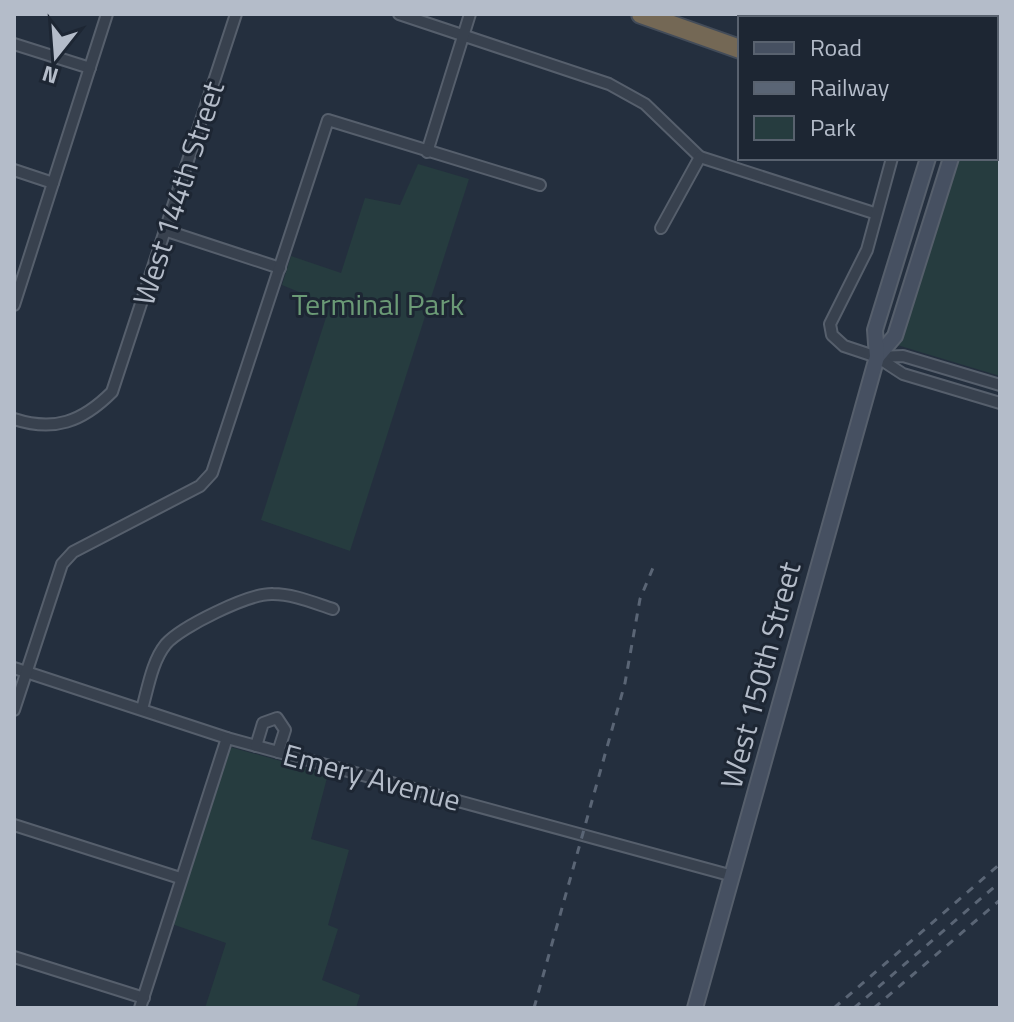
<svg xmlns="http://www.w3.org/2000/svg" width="1014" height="1022" viewBox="0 0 1014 1022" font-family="'Titillium Web',sans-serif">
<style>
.green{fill:#263c3f}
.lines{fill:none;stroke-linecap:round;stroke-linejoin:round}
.street-casing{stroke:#565f6c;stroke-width:14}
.secondary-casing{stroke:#565f6c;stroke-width:18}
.highway-casing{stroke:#434c59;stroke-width:22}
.street{stroke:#38414e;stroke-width:10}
.secondary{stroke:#465061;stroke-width:14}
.highway{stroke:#746855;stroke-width:18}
.rail{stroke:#5a6575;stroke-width:3;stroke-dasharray:8 8;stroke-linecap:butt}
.labels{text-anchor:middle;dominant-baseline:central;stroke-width:6;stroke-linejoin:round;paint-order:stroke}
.street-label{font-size:30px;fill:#b4bcc9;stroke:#1d2633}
.park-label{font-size:30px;fill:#6b9a76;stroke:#1d2633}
</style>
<rect width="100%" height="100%" fill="#242f3e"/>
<g class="green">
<polygon points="808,14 955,14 954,18 820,18"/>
<polygon points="996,157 1000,159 1000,376 897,345 954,158"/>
<polygon points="418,164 469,179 350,551 261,520 330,305 282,285 291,256 341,273 365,198 400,205"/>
<polygon points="230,747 328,774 311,839 349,850 328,925 338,929 322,980 360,995 356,1008 205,1008 226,943 172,924"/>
</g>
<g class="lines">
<g class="street-casing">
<g id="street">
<polyline points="399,14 609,84 645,104 700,157 874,213"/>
<polyline points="14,44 90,68"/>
<polyline points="427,152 470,14"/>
<polyline points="892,158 867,250 830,324 832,335 844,346 877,357 903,356 1000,385"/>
<polyline points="14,170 53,183"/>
<polyline points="661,228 700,157"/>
<polyline points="167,231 280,268"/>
<polyline points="14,305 107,14"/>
<polyline points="877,357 903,374 1000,403"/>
<path d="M14,419C54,432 82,422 112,392L236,14"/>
<polyline points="14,668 227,738 733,876"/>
<path d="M142,709C148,688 152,661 166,644C181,627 249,593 273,594C293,594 314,603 333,609"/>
<polyline points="14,710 62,564 73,552 200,486 212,473 328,120 540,185"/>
<polyline points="256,746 263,723 277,718 285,730 278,752"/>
<polyline points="14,825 180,878"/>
<polyline points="14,957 144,998"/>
<polyline points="140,1008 227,738"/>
</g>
</g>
<g class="secondary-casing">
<g id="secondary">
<polyline points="973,18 974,14"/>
<polyline points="990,18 992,14"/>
<polyline points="877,357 895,336 951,158"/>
<polyline points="695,1008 877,357 875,330 928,158"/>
</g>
</g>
<g class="highway-casing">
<g id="highway">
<polyline points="641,14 740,49"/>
<polyline points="767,14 778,18"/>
<polyline points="996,96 1000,98"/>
<polyline points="996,128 1000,129"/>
<polyline points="996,147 1000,150"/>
</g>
</g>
<use href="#street" class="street"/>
<use href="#secondary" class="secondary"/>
<use href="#highway" class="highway"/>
<g class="rail">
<polyline points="534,1008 625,683 640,599 655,563"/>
<polyline points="834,1008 1000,864"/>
<polyline points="854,1008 1000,882"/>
<polyline points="874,1008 1000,900"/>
</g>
</g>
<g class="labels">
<g class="street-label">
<text transform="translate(178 193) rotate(-72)">West 144th Street</text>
<text transform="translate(760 675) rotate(-75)">West 150th Street</text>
<text transform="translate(372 777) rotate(15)">Emery Avenue</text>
</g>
<g class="park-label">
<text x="378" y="304">Terminal Park</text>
</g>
</g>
<rect width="1014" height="1022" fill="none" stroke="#b4bcc9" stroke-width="32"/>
<rect x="738" y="16" width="260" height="144" fill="#1d2633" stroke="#59626f" stroke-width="2"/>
<rect x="754" y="42" width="40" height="12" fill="#465061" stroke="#59626f" stroke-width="2"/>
<text x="810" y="56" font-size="24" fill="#b4bcc9">Road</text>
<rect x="754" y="82" width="40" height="12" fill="#5a6575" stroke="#59626f" stroke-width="2"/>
<text x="810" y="96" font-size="24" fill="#b4bcc9">Railway</text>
<rect x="754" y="116" width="40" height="24" fill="#263c3f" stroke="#59626f" stroke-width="2"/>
<text x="810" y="136" font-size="24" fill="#b4bcc9">Park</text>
<g transform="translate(56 56) rotate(197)" stroke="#1d2633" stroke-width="6" paint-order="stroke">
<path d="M0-6L14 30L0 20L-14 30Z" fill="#b4bcc9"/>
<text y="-12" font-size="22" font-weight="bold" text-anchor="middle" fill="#b4bcc9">N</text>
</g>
</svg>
